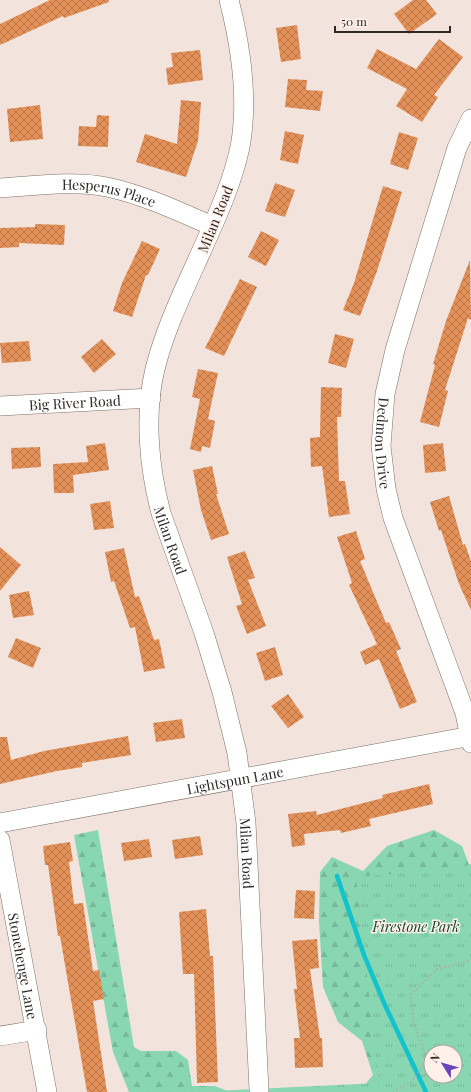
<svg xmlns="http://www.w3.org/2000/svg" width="471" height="1092" viewBox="0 0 471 1092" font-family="'Playfair Display',serif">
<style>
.forest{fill:url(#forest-firs)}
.park{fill:url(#park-tufts);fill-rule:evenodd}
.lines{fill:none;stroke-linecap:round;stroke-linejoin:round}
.stream{stroke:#12c2cc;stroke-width:4.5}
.building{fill:url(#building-cross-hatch)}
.street-casing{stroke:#7c7068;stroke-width:20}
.path{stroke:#b3a8a1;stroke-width:2.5;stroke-dasharray:1 3;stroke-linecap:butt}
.street{stroke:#fff;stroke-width:19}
.labels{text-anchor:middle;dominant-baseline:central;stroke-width:3;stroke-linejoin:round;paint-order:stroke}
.street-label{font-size:14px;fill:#2d2825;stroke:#fff1e9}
.park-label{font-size:14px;font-style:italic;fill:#144431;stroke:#fff1e9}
</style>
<defs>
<pattern id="forest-firs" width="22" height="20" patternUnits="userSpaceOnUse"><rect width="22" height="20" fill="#88d6b2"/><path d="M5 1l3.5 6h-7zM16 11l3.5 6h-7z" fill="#76b899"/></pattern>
<pattern id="park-tufts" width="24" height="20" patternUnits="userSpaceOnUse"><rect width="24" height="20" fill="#88d6b2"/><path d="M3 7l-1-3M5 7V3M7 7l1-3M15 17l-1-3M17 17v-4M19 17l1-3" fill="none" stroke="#76b899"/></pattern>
<pattern id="building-cross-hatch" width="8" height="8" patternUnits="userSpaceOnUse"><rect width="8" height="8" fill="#e49159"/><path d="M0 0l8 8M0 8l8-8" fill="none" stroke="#b97649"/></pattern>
</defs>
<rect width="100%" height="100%" fill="#f2e4dc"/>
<g class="forest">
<polygon points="98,830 134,1047 141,1051 176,1051 188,1060 192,1086 215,1086 230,1092 129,1092 113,1052 74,835"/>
<polygon points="434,830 462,846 471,870 455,1042 431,1052 431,1076 361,1089 373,1075 362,1041 338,1022 323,987 319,921 320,872 332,857 363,871 387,846"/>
</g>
<path class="park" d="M471,864V1092H194L379,1083L356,877L458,868ZM431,1052H455V1076H431Z"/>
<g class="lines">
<polyline class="stream" points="337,876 364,955 384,1003 426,1092"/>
</g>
<g class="building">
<polygon points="50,0 109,0 109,2 64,18 63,16 0,45 0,24"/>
<polygon points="413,0 426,0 437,14 409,34 394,14"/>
<polygon points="297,25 301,59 281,62 276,28"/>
<polygon points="439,39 463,57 434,95 438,97 422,122 396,106 407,89 367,68 377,49 416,69"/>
<polygon points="200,50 203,80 168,85 166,68 173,67 171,53"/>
<polygon points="288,79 307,80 306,90 323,91 320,111 285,107"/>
<polygon points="181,100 201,102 198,141 186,177 136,162 145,134 177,144"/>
<polygon points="40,105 43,139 10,142 7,109"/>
<polygon points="97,115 109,116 108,147 78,146 79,126 96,127"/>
<polygon points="285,131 304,135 298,164 280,160"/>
<polygon points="399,132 418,138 408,170 390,164"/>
<polygon points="275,183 295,190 285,217 265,211"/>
<polygon points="383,186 402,192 377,271 360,316 343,310 354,283"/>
<polygon points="35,224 65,225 64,245 19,243 19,247 0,248 0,228 35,227"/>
<polygon points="261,231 279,240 266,266 248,257"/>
<polygon points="142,241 160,249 148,275 146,275 132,317 113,311 122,283"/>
<polygon points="470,260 471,320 468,318 445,390 448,391 439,427 420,422 435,365 433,364 446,321"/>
<polygon points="240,279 257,287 224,356 205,348"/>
<polygon points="335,334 354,339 346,368 328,363"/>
<polygon points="102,339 116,354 94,373 81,357"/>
<polygon points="29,341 31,361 2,363 0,343"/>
<polygon points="198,369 218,373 208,419 215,421 210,448 202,446 201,452 190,449 200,399 192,397"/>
<polygon points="321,387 342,388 341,417 337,417 339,481 345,481 350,514 329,517 322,466 311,467 310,438 320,437"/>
<polygon points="105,443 109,470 73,475 74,493 54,493 53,464 88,462 86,446"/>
<polygon points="443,443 446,471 425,473 423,445"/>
<polygon points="40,447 41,467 12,469 11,448"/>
<polygon points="212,466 218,494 216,494 229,534 211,540 201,510 193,470"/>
<polygon points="449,496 463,545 465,544 471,561 471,610 459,584 441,530 439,531 430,502"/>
<polygon points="110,501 114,528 94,530 90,504"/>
<polygon points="356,531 365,559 360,561 386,623 389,622 401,649 396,651 417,702 400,709 379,659 365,665 360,652 377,644 349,585 352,583 337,537"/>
<polygon points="0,547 21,565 0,591"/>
<polygon points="124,548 135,597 139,596 154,640 159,639 165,668 144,672 135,627 130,628 114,581 111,582 105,552"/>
<polygon points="245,551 255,578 248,580 266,626 247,634 236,606 242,604 227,557"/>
<polygon points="29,591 34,615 13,618 9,595"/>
<polygon points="16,638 41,648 33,668 8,657"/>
<polygon points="275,647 283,675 265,681 256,653"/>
<polygon points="288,694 304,717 288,728 271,706"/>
<polygon points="182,719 185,738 156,742 153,723"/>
<polygon points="128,736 131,755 82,763 82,767 57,771 0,784 0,737 7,737 11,760 44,751"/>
<polygon points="429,784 433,804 369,819 371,826 341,833 340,830 304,834 305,845 292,847 288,814 316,811 317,815 383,798 382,795"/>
<polygon points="200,836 203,855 175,859 172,840"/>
<polygon points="149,839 152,857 124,861 121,843"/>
<polygon points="70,842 73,861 69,862 74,904 83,903 93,971 99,970 104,999 93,1001 107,1092 87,1092 60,936 58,936 48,865 45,865 43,846"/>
<polygon points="296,890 315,891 314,919 294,918"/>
<polygon points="206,909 210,956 213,956 218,1082 197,1083 194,974 183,974 179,912"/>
<polygon points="317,939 319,968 310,969 320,1038 322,1038 323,1067 295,1068 294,1038 300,1038 294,989 297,989 292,941"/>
</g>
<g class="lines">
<g class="street-casing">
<g id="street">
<path id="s1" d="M229,0C241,47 249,98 240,147C233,180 219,212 205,243C187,284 166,325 155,369C144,415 149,468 161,513L204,633L222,692L237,753L246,823L259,1090"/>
<path id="s2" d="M471,119L457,148L412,294L395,350L385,394L381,446L386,489L393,518L465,713L471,743"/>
<path id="s3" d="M0,188C34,186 73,180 107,187C144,195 178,211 212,226"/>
<path id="s4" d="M0,406L151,398"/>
<path id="s5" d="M0,823L471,736"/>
<path id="s6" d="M0,840L47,1092"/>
<polyline points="0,1036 37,1030"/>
</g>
</g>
<polyline class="path" points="393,1092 411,1082 427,1060 415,1026 410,995 437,969 471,960"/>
<use href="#street" class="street"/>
</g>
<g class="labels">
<g class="street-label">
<text stroke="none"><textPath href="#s3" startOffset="110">Hesperus Place</textPath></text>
<text transform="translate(215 219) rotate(-68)">Milan Road</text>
<text stroke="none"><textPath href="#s4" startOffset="75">Big River Road</textPath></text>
<text stroke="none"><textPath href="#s2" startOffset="338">Dedmon Drive</textPath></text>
<text stroke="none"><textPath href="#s1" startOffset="561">Milan Road</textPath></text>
<text stroke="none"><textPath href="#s5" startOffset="239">Lightspun Lane</textPath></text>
<text stroke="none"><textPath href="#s1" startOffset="885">Milan Road</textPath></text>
<text stroke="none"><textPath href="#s6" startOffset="128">Stonehenge Lane</textPath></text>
</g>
<g class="park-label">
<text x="416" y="926">Firestone Park</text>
</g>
</g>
<g transform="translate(443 1064) rotate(307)"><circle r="19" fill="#fff1e9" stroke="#aba19b"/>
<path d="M0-3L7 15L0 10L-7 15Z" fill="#6c43bb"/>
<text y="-6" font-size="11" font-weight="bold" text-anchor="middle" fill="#2d2825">N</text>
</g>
<path d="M335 26v6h115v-6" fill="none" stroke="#2d2825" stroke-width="2"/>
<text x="341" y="26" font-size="12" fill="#2d2825" stroke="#fff1e9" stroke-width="3" paint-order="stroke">50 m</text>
</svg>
